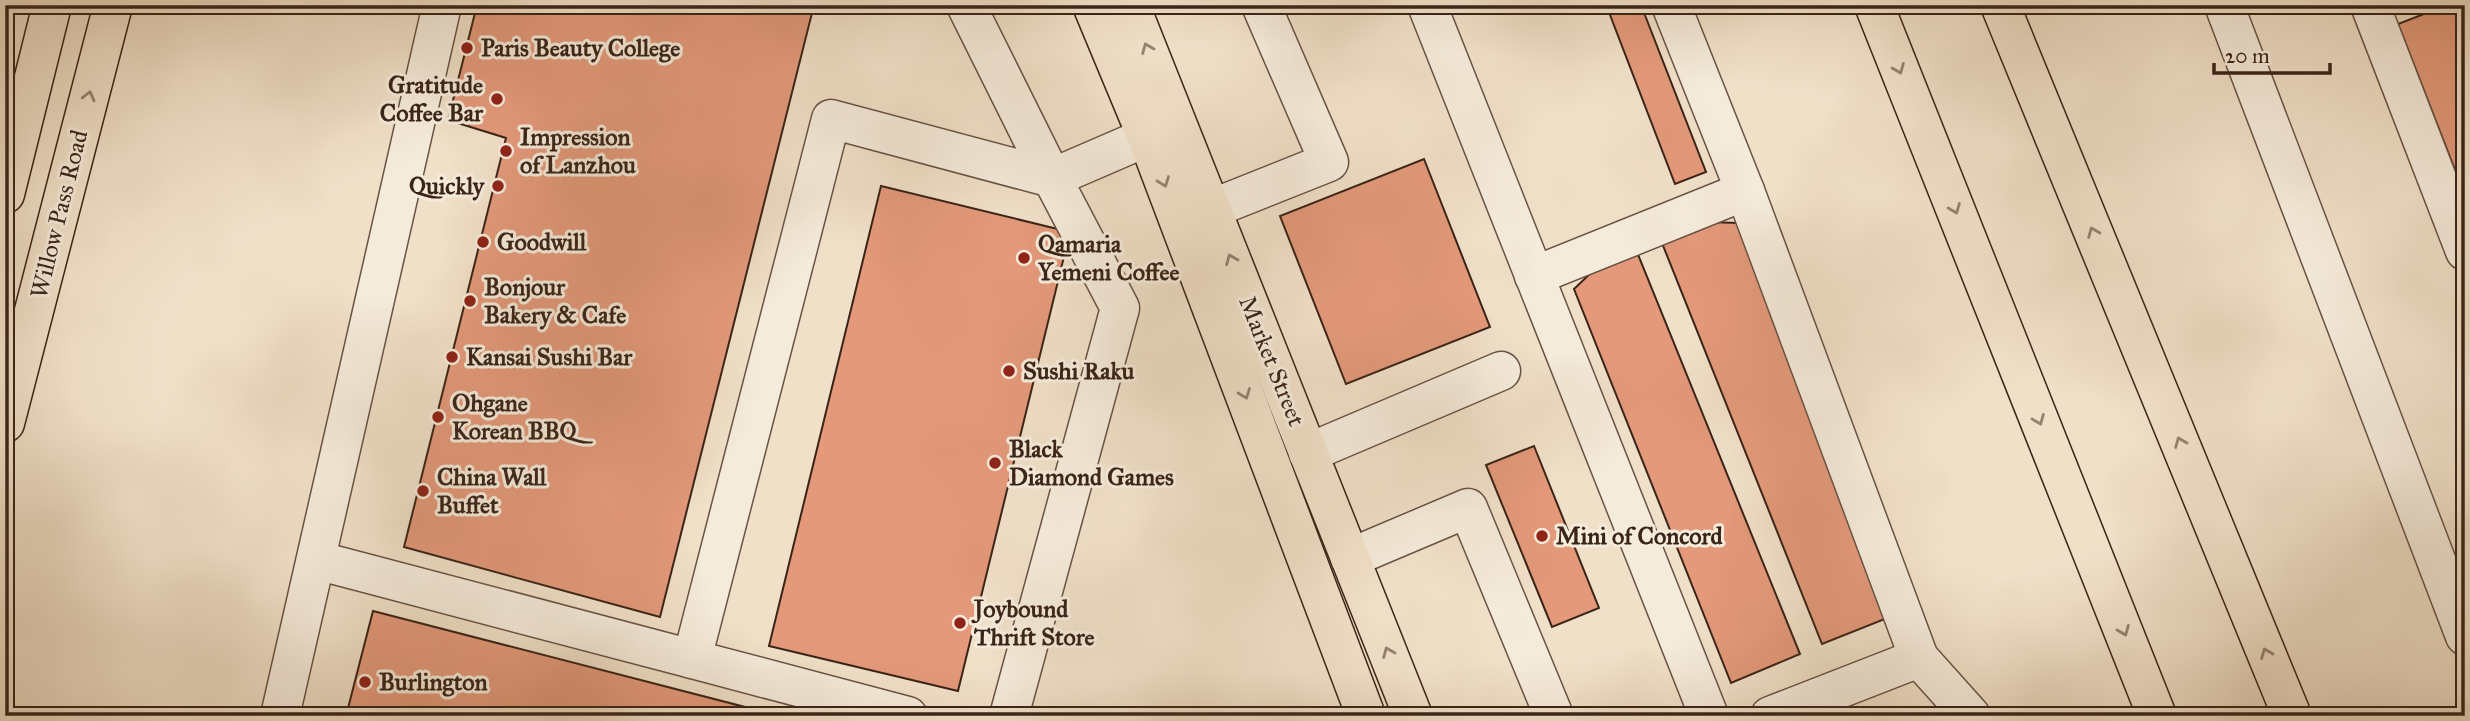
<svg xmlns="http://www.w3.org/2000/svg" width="2470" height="721" viewBox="0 0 2470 721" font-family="'IM FELL Great Primer',serif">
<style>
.building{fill:#e3997a;stroke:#3a2418;stroke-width:2}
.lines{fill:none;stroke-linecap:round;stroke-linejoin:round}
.minor-casing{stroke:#685344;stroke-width:41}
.major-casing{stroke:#3a2418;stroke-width:41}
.highway-casing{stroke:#3a2418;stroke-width:41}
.minor{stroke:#f5ebdb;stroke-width:38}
.major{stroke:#f0e0c8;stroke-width:38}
.highway{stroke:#f0e0c8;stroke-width:38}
.oneway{stroke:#958270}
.poi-dot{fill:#8f2418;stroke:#f5ebdb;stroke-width:2.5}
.labels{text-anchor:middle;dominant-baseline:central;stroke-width:6;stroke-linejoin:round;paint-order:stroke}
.poi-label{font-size:24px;font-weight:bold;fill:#3a2418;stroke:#f5ebdb;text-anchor:start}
.street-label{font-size:24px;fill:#3a2418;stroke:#f5ebdb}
</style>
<rect width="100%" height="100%" fill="#f0e0c8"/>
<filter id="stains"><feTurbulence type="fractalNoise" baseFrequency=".00286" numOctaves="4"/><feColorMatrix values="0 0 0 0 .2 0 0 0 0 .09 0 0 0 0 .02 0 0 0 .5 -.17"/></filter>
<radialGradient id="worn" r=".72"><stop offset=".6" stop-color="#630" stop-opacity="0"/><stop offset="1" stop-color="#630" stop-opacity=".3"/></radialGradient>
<g class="building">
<polygon points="477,5 814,5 660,617 404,547 506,138 448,120"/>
<polygon points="1612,5 1641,5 1706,172 1675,184 1607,7"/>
<polygon points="2447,5 2465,5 2465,186 2462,188 2398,24"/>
<polygon points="1424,159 1490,327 1346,384 1280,216"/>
<polygon points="881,186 1070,232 958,691 769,646"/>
<polygon points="1709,222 1738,223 1895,615 1822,644 1662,243"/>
<polygon points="1637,252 1800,654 1731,683 1574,289 1596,268"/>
<polygon points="1534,446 1599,608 1552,627 1486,465"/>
<polygon points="373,611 780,716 346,716"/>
</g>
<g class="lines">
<g class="minor-casing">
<g id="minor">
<polyline points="1427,5 1709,716"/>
<polyline points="2224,5 2465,636"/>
<polyline points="2370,5 2465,251"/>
<polyline points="1745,191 1919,658"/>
<polyline points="1211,209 1329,162 1261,5"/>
<polyline points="1534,276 1745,191 1671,5"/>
<polyline points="1308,453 1501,371"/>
<polyline points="1350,558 1468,508 1554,716"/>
<polyline points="316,560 692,659"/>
<polyline points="280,716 442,5"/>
<polyline points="908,716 692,659 831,119 1052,178 966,5"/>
<polyline points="1009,716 1120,308 1052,178 1147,137"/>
<polyline points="1770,716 1919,658 1971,716"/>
</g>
</g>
<g class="major-casing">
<g id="major">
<polyline points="1092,5 1147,137 1366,716"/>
<polyline points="1130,5 1413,716"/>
<polyline points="5,194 52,5"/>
<polyline points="5,423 113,5"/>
</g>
</g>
<g class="highway-casing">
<g id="highway">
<polyline points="1874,5 2157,716"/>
<polyline points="2000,5 2292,716"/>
</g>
</g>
<use href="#minor" class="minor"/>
<use href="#major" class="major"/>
<use href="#highway" class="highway"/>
</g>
<defs><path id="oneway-chevron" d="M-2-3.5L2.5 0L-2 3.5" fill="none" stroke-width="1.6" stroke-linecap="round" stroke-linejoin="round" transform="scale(1.75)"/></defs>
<g class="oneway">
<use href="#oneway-chevron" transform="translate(1147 48) rotate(-112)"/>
<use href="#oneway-chevron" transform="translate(1899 69) rotate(68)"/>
<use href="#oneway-chevron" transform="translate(89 96) rotate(-76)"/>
<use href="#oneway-chevron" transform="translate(1164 182) rotate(69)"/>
<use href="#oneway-chevron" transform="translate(1955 209) rotate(68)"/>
<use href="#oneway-chevron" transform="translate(2093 232) rotate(-112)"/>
<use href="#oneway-chevron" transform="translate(1231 259) rotate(-112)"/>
<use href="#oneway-chevron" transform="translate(1245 394) rotate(69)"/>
<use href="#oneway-chevron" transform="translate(2039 420) rotate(68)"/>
<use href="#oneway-chevron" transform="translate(2180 442) rotate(-112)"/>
<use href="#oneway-chevron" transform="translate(2124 631) rotate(68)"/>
<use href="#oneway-chevron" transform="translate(1388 652) rotate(-112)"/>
<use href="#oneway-chevron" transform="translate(2266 653) rotate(-112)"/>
</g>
<g class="poi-dot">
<circle cx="467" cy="48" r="7"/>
<circle cx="497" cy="99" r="7"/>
<circle cx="506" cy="151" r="7"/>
<circle cx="498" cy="186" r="7"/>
<circle cx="483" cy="242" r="7"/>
<circle cx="1024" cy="258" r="7"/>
<circle cx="470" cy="301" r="7"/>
<circle cx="452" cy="357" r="7"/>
<circle cx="1009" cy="371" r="7"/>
<circle cx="438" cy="417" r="7"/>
<circle cx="995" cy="463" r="7"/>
<circle cx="423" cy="491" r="7"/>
<circle cx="1542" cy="536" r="7"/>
<circle cx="960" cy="623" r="7"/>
<circle cx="365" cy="682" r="7"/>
</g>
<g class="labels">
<g class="poi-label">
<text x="481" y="48">Paris Beauty College</text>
<text x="483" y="85" text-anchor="end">Gratitude<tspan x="483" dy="28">Coffee Bar</tspan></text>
<text x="520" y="137">Impression<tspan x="520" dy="28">of Lanzhou</tspan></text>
<text x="484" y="186" text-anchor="end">Quickly</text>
<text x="497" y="242">Goodwill</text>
<text x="1038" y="244">Qamaria<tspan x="1038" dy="28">Yemeni Coffee</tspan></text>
<text x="484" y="287">Bonjour<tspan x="484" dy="28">Bakery &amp; Cafe</tspan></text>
<text x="466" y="357">Kansai Sushi Bar</text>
<text x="1023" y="371">Sushi Raku</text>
<text x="452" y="403">Ohgane<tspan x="452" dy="28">Korean BBQ</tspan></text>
<text x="1009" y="449">Black<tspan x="1009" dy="28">Diamond Games</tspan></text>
<text x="437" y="477">China Wall<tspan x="437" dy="28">Buffet</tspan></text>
<text x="1556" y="536">Mini of Concord</text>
<text x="974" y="609">Joybound<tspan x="974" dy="28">Thrift Store</tspan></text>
<text x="379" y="682">Burlington</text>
</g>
<g class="street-label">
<text transform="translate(59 214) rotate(-76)">Willow Pass Road</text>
<text transform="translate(1272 361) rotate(68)">Market Street</text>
</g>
</g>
<rect width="2470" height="721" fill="none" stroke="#f0e0c8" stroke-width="28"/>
<rect x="7" y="7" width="2456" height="707" fill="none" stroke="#3a2418" stroke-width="3.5"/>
<rect x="14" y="14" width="2442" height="693" fill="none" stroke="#3a2418" stroke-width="2"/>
<path d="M2214 63v10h116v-10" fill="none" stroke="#3a2418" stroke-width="3.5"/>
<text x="2225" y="63" font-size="21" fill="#3a2418" stroke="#f5ebdb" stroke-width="5" paint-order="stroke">20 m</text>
<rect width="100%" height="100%" filter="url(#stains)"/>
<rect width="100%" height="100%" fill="url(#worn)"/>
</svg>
